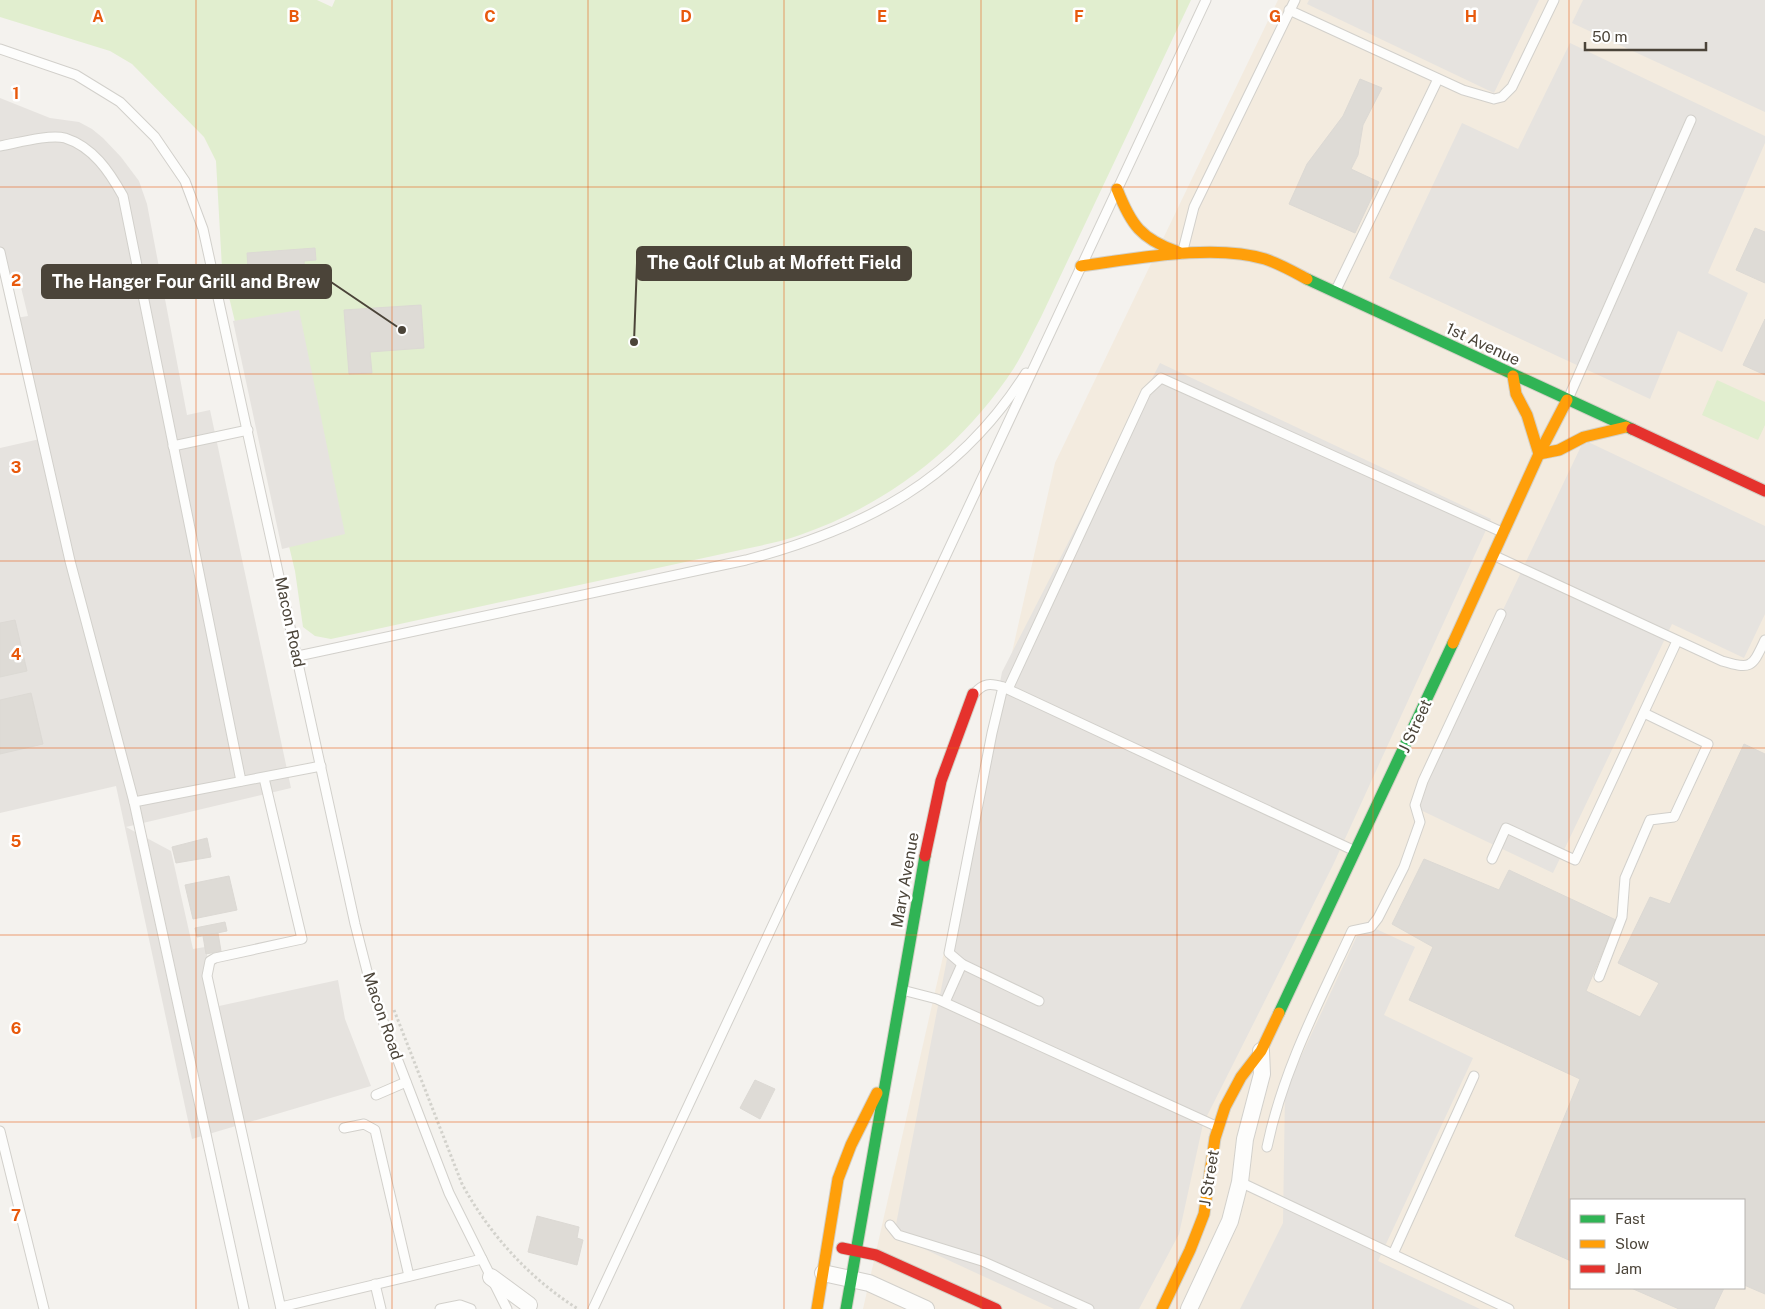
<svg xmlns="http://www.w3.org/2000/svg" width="1765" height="1309" viewBox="0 0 1765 1309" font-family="'Public Sans',sans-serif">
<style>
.commercial{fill:#f3ebdf;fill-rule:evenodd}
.green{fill:#e1eecf}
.parking{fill:#e6e3df}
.building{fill:#dedbd6;stroke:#dcd9d4}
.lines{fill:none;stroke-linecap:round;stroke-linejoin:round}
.lane-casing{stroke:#d2d0cb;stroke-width:11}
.street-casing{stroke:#d2d0cb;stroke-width:18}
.fast-casing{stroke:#d3cfc5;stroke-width:13}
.slow-casing{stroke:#d3cfc5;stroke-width:13}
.jam-casing{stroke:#d3cfc5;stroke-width:13}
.path{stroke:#d3d2cc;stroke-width:3;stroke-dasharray:2.5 2.5;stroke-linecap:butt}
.lane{stroke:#fdfdfc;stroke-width:9}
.street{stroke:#fdfdfc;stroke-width:16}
.fast{stroke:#30b455;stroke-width:11}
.slow{stroke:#ff9f0a;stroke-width:11}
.jam{stroke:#e5322d;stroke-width:11}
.grid{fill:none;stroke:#e8590c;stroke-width:1;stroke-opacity:0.55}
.labels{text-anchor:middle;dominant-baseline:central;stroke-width:5;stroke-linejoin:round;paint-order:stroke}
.street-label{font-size:16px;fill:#4b4439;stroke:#fff}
.grid-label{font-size:16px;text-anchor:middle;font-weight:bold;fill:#e8590c;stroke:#fff;stroke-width:5;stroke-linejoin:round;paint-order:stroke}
.leader{fill:none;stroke:#4b4439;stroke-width:2}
.callout-dot{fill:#4b4439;stroke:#fff;stroke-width:2}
.callout{fill:#4b4439;stroke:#4b4439;stroke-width:2}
.callout-label{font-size:18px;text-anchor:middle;font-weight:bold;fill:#fff}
</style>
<rect width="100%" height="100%" fill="#f4f2ee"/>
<path class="commercial" d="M1278,0H1765V1309H863L1055,463ZM1571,1200H1744V1288H1571Z"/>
<g class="green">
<path d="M0,0H317L332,7L335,0H1191L1041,317C1032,334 1024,352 1014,368C963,446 889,504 800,535C783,541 764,545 745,549L331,639L315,636L303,627L295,571L222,268L216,161L204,137L132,64L110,51L0,17Z"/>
<polygon points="1717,380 1765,402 1765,425 1758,440 1702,415"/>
</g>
<g class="parking">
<polygon points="1309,0 1539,0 1494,93 1307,4"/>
<polygon points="1583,0 1765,0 1765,112 1572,23"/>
<polygon points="1570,43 1765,136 1765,143 1708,273 1748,293 1722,352 1678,331 1650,399 1389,278 1462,123 1518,149"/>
<polygon points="0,98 50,118 79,122 92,129 103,138 121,157 139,181 147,204 187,415 210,410 291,788 126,827 171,851 193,949 205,947 219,1006 338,980 345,1019 371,1086 192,1139 116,786 0,813 0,448 40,439 16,318 28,316 18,275 0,278"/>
<polygon points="299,310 345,534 282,549 233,321"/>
<polygon points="1160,363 1491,519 1333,865 1203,1124 1179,1234 1139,1309 1054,1309 894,1235 1002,672"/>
<polygon points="1584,440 1765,526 1765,614 1744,658 1672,624 1553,873 1410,805"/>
<polygon points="1363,923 1415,947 1384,1015 1473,1058 1378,1261 1480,1309 1240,1309 1283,1223 1285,1091"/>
</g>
<g class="building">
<polygon points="1360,79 1382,88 1363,125 1358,155 1351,169 1379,182 1355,233 1289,204 1307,164 1343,116"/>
<polygon points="1755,228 1765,232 1765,283 1736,270"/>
<polygon points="315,248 316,260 304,261 306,292 250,297 247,253"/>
<polygon points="421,305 424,348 370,352 372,373 349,374 344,310"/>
<polygon points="1765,319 1765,375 1743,365"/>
<polygon points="15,620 27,671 0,677 0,623"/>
<polygon points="31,693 43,744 0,754 0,700"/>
<polygon points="1744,744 1765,754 1765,1294 1744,1285 1744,1200 1571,1200 1571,1261 1515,1236 1580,1079 1409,1000 1433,947 1392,924 1424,859 1499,890 1509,870 1616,920 1586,991 1640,1017 1659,983 1618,963 1650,897 1670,904"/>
<polygon points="207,838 211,857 176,863 172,847"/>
<polygon points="229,876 237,910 193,919 185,885"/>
<polygon points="225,922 227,931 197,937 195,928"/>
<polygon points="218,933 221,951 206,954 203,936"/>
<polygon points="755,1080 775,1089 760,1119 740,1108"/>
<polygon points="537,1216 579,1227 577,1238 583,1240 577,1265 528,1252"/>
<polygon points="1631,1288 1724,1288 1714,1309 1679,1309"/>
</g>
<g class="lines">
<g class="lane-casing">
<g id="lane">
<polyline points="1289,10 1463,90 1494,99 1502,97 1512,87 1554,0"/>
<polyline points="0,49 76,75 120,102 155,137 185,181 203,229 355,924 368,975 385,1027 449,1193 507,1309"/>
<path d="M0,146C17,143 49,134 65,138C93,147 109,171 123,196L241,781"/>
<polyline points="0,252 70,561 134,802 321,766"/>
<polyline points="1182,254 1194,207 1295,0"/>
<polyline points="1335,292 1438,79"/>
<polyline points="1568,399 1691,120"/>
<polyline points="173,446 248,430"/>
<path d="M1495,556L1722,661C1752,670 1752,667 1765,640"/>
<path d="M298,656L746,560C866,528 958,480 1026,373"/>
<polyline points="1003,687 992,733 949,953 962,964 1039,1001"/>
<polyline points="1008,689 1146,392 1161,378 1504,533"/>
<path d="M974,694C983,683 990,683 1003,687L1355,851"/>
<polyline points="264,778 302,939 215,958 210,961 207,976 281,1309"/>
<polyline points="134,802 244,1309"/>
<polyline points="1492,859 1506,828 1575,860 1677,641"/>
<polyline points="1599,977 1622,917 1625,878 1650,820 1674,817 1708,744 1644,713"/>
<polyline points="902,990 937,999 1218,1127"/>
<polyline points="945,1002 962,964"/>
<polyline points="376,1095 406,1082"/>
<polyline points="344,1128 364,1124 375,1130 409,1276"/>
<polyline points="0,1131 44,1309"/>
<path d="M1267,1147C1283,1070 1319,1002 1352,931L1371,927L1378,918L1404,867L1420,822L1415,805L1423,781L1501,614"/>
<polyline points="1240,1182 1509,1309"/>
<polyline points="890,1225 898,1235 982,1261 1089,1309"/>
<polyline points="1393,1254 1474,1076"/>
<polyline points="375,1284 381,1309"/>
<polyline points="281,1307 482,1259"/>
<polyline points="440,1309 460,1305 471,1309"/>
<polyline points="593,1309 1206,0"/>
</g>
</g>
<g class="street-casing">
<g id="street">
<polyline points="823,1273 869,1283 926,1309"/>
<polyline points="491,1277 529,1305"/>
<polyline points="1189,1309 1230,1221 1240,1182 1245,1139 1262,1074 1261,1051"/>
</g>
</g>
<g class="fast-casing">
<g id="fast">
<polyline points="1307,279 1632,429"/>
<polyline points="1279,1013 1453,643"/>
<polyline points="846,1309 925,856"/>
</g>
</g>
<g class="slow-casing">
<g id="slow">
<path d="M1117,189C1131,225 1141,239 1178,252"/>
<path d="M1081,266C1134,259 1214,243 1265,259C1280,264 1294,272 1307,279"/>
<polyline points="1513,376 1516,394 1527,415 1539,454 1559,450 1584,437 1626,427"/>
<polyline points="1453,643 1539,454 1567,400"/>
<polyline points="817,1309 838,1179 851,1145 877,1093"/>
<polyline points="1162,1309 1190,1250 1204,1214 1215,1138 1225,1107 1241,1077 1261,1051 1279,1013"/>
</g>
</g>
<g class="jam-casing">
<g id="jam">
<polyline points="1632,429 1765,491"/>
<polyline points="925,856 941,781 973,694"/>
<polyline points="842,1248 876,1255 996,1309"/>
</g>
</g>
<path class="path" d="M394,1010L462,1184C490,1235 529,1278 578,1309"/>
<use href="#lane" class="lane"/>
<use href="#street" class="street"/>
<use href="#fast" class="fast"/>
<use href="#slow" class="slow"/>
<use href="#jam" class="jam"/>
</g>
<path class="grid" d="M196,0V1309M392,0V1309M588,0V1309M784,0V1309M981,0V1309M1177,0V1309M1373,0V1309M1569,0V1309M0,187H1765M0,374H1765M0,561H1765M0,748H1765M0,935H1765M0,1122H1765"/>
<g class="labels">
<g class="street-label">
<text transform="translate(1483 344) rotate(25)">1st Avenue</text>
<text transform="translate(290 622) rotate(78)">Macon Road</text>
<text transform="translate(1415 726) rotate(-65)">J Street</text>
<text transform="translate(905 880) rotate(-80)">Mary Avenue</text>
<text transform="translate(383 1016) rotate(71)">Macon Road</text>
<text transform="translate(1209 1178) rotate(-81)">J Street</text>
</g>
</g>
<g class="grid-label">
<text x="98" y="22">A</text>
<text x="294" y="22">B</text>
<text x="490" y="22">C</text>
<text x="686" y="22">D</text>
<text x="882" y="22">E</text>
<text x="1079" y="22">F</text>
<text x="1275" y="22">G</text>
<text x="1471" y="22">H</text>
<text x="16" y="99">1</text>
<text x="16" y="286">2</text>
<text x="16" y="473">3</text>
<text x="16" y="660">4</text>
<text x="16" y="847">5</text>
<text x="16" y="1034">6</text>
<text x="16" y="1221">7</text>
</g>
<path class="leader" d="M634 342L637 263M402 330L331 282"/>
<g class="callout-dot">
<circle cx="634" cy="342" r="5"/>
<circle cx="402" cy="330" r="5"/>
</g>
<g class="callout">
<rect x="637" y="247" width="274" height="33" rx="5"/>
<rect x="42" y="265" width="289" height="33" rx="5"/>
</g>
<g class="callout-label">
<text x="774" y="269">The Golf Club at Moffett Field</text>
<text x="186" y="288">The Hanger Four Grill and Brew</text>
</g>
<rect x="1570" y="1199" width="175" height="90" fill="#ffffff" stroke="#b7b4b0"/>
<rect x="1580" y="1215" width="25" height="8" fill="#30b455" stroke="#b7b4b0"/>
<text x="1615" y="1224" font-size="15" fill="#4b4439">Fast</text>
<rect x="1580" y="1240" width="25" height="8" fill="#ff9f0a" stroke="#b7b4b0"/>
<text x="1615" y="1249" font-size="15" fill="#4b4439">Slow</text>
<rect x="1580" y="1265" width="25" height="8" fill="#e5322d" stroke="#b7b4b0"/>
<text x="1615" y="1274" font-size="15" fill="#4b4439">Jam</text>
<path d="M1585 42v8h121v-8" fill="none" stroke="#4b4439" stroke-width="2.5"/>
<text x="1592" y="42" font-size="15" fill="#4b4439" stroke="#ffffff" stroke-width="4" paint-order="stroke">50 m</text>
</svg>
